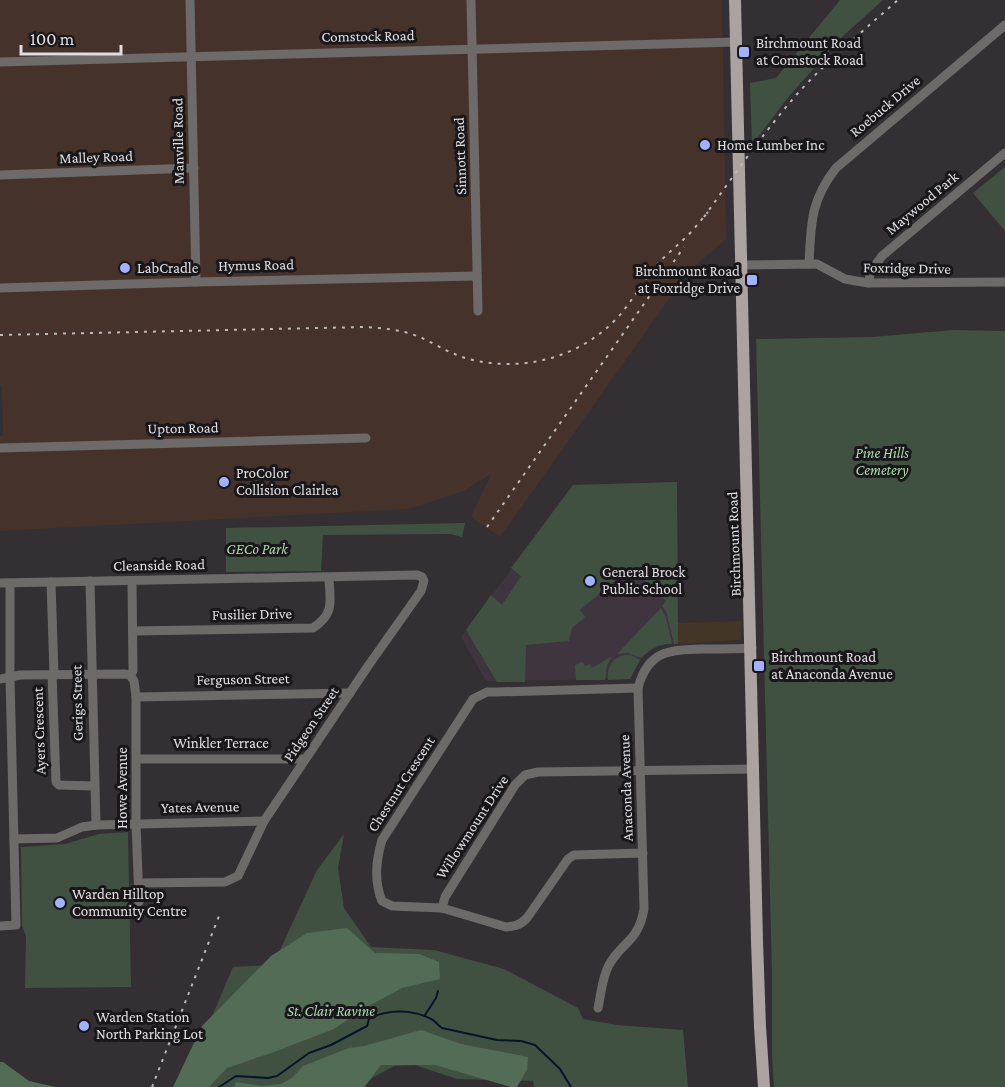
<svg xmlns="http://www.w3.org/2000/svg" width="1005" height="1087" viewBox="0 0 1005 1087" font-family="'Crimson Pro',serif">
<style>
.commercial{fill:#433527}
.industrial{fill:#45332b}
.built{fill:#3e353e}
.green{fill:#405142}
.forest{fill:#536c56}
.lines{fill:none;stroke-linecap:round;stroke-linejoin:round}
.stream{stroke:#061528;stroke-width:2}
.minor{stroke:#6d6a69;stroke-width:9}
.major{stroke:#aaa3a1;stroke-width:12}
.rail{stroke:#bcbabc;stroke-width:2;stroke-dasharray:3 6;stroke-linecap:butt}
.poi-dot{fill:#a2b2fd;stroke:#191719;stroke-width:2}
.labels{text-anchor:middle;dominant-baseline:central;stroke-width:6;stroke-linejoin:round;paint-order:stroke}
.street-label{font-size:15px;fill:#e0dee0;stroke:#191719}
.poi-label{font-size:15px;fill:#e0dee0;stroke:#191719;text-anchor:start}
.park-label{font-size:15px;font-style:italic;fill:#abd9af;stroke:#191719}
</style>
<rect width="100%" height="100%" fill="#332f33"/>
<polygon class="commercial" points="741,621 741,640 678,644 678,623"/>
<polygon class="industrial" points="0,0 722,0 726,239 689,271 500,537 471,517 491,474 464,491 408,509 0,531 0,436 3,435 2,386 0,386"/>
<polygon class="built" points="677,482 678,644 663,644 652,648 640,659 630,679 486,681 461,637 573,485"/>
<g class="green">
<polygon points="840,0 883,0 843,36 790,95 752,145 750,83 776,78"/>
<polygon points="1005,167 1005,231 973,193"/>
<polygon points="954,330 1005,331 1005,1087 774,1087 772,1055 772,973 756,339 872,337"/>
<polygon points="677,482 678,644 674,644 666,611 662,606 666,601 631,567 580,610 585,617 572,628 569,641 526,645 525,682 497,682 466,630 491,595 502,605 521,576 511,568 573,485"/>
<polygon points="465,523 462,537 450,534 323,535 321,571 226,572 226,528"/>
<path d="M661,608L666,618L672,644C658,644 651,649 641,658L628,653L617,654Z"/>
<path d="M625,655H631L640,660L630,679L608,680C607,666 612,658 625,655Z"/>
<polygon points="612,656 607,665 605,680 576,680 575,665 583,662 585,666 590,664 592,668"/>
<polygon points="128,832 131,987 25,988 26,936 22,926 21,847 65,844 99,834"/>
<polygon points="344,834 338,868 344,908 371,947 434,950 504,969 578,1008 583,1019 617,1025 683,1030 688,1087 534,1087 533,1081 457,1079 415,1065 394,1066 372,1078 365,1087 182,1087 233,967 273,965 317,870"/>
</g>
<g class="forest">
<polygon points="347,928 375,953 419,954 439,962 440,979 402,988 365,1008 334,1029 274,1052 227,1068 209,1087 173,1087 202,1026 271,956 307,933"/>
<polygon points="421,1030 461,1044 528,1057 527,1070 517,1087 511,1087 435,1065 381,1065 364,1087 234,1087 236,1082 262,1086 281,1084 292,1078 303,1066 349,1048 364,1046"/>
<polygon points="0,1062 3,1062 29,1081 56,1087 0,1087"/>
</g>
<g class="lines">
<g class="stream">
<polyline points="425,1015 436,998 438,991"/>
<path d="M219,1087L236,1076L268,1078L277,1076L309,1053L331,1045L367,1026L369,1019C386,1009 413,1009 431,1019C436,1021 437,1025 442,1028L497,1040L521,1041L535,1045L560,1069L571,1087"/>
</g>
<g class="minor">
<polyline points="190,0 196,282"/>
<polyline points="471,0 478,311"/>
<polyline points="0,62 736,42"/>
<polyline points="0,175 194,168"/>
<path d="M809,264C811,225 810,201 836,168L1005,25"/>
<polyline points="741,265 817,264 845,279 868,283 1005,282"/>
<polyline points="868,283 871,271 882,256 1005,153"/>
<polyline points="0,288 196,282 477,276"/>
<polyline points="0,448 366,438"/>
<polyline points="90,581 96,825"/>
<polyline points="51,582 54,674"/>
<polyline points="0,583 417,575 422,577 424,581 421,591 368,666 264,821 238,876 225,882 139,883"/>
<path d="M133,631L313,628C335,613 330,602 329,578"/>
<polyline points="52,674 56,782 59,785 94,786"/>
<polyline points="130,675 133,671 132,581"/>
<polyline points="0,679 20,675 124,674 130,675 134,681 136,697 136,823 139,902"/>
<path d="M638,688L496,692H487L473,699L382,840C376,860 374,882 382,901L392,906L442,908L506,927C516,926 520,925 527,918L568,859L574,855L643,853"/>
<polyline points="136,697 350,693"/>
<polyline points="137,759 305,759"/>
<polyline points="14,839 57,838 82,827 96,825 264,821"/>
<polyline points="442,908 445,897 515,785 525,775 538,772 754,769"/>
<polyline points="0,926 16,925 10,678 10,583"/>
<path d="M598,1008C601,995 602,977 609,965C622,941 638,943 644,909L638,688C648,650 669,650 704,649C720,649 736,649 752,648"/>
</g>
<polyline class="major" points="735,0 757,941 760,1027 764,1087"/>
<g class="rail">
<path d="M704,217C734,175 764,132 798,93C829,59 864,30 898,0"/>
<path d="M0,335L364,327C384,328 404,330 422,338C439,346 454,356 473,360C525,372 582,357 619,316C632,301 642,283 654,268C663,257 674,249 684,239C693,231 700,221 708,212"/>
<polyline points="487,527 684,247"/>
<polyline points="152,1087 219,916"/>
</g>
</g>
<g class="poi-dot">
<rect x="738" y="46" width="12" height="12" rx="3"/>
<circle cx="705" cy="145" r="6"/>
<circle cx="125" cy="268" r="6"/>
<rect x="746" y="274" width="12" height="12" rx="3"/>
<circle cx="224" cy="482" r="6"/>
<circle cx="590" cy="581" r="6"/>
<rect x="753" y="660" width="12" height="12" rx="3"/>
<circle cx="60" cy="903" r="6"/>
<circle cx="84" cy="1026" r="6"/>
</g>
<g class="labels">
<g class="street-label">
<text transform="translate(368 36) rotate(-1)">Comstock Road</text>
<text transform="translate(885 106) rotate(-40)">Roebuck Drive</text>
<text transform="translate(178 141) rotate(-91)">Manville Road</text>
<text transform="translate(460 156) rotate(-92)">Sinnott Road</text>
<text transform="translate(96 157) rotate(-2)">Malley Road</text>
<text transform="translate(922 203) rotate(-40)">Maywood Park</text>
<text transform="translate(256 265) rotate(-1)">Hymus Road</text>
<text transform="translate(907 268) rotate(1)">Foxridge Drive</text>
<text transform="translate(183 428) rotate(-1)">Upton Road</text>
<text transform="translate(734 544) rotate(-92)">Birchmount Road</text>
<text transform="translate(159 565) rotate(-1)">Cleanside Road</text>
<text transform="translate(252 614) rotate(-1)">Fusilier Drive</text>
<text transform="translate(243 679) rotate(-1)">Ferguson Street</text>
<text transform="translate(77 703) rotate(-91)">Gerigs Street</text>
<text transform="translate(311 724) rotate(-56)">Pidgeon Street</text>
<text transform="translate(39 731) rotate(-92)">Ayers Crescent</text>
<text x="221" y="743">Winkler Terrace</text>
<text transform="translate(401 784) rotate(-57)">Chestnut Crescent</text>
<text transform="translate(122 788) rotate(-90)">Howe Avenue</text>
<text transform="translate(626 788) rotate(-92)">Anaconda Avenue</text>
<text transform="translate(200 807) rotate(-1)">Yates Avenue</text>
<text transform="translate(472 827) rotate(-57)">Willowmount Drive</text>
</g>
<g class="poi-label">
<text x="756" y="43">Birchmount Road<tspan x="756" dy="17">at Comstock Road</tspan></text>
<text x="717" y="145">Home Lumber Inc</text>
<text x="137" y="268">LabCradle</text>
<text x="740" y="271" text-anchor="end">Birchmount Road<tspan x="740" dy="17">at Foxridge Drive</tspan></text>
<text x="236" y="473">ProColor<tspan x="236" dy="17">Collision Clairlea</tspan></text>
<text x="602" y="572">General Brock<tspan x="602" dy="17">Public School</tspan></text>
<text x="771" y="657">Birchmount Road<tspan x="771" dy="17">at Anaconda Avenue</tspan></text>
<text x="72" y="894">Warden Hilltop<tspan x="72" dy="17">Community Centre</tspan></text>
<text x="96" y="1017">Warden Station<tspan x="96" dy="17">North Parking Lot</tspan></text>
</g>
<g class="park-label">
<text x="882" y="453">Pine Hills<tspan x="882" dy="17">Cemetery</tspan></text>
<text x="257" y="549">GECo Park</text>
<text x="331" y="1011">St. Clair Ravine</text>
</g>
</g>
<path d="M21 45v9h100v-9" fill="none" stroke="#e0dee0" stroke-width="3"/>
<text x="30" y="45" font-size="18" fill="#e0dee0" stroke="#191719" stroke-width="4.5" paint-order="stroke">100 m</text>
</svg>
